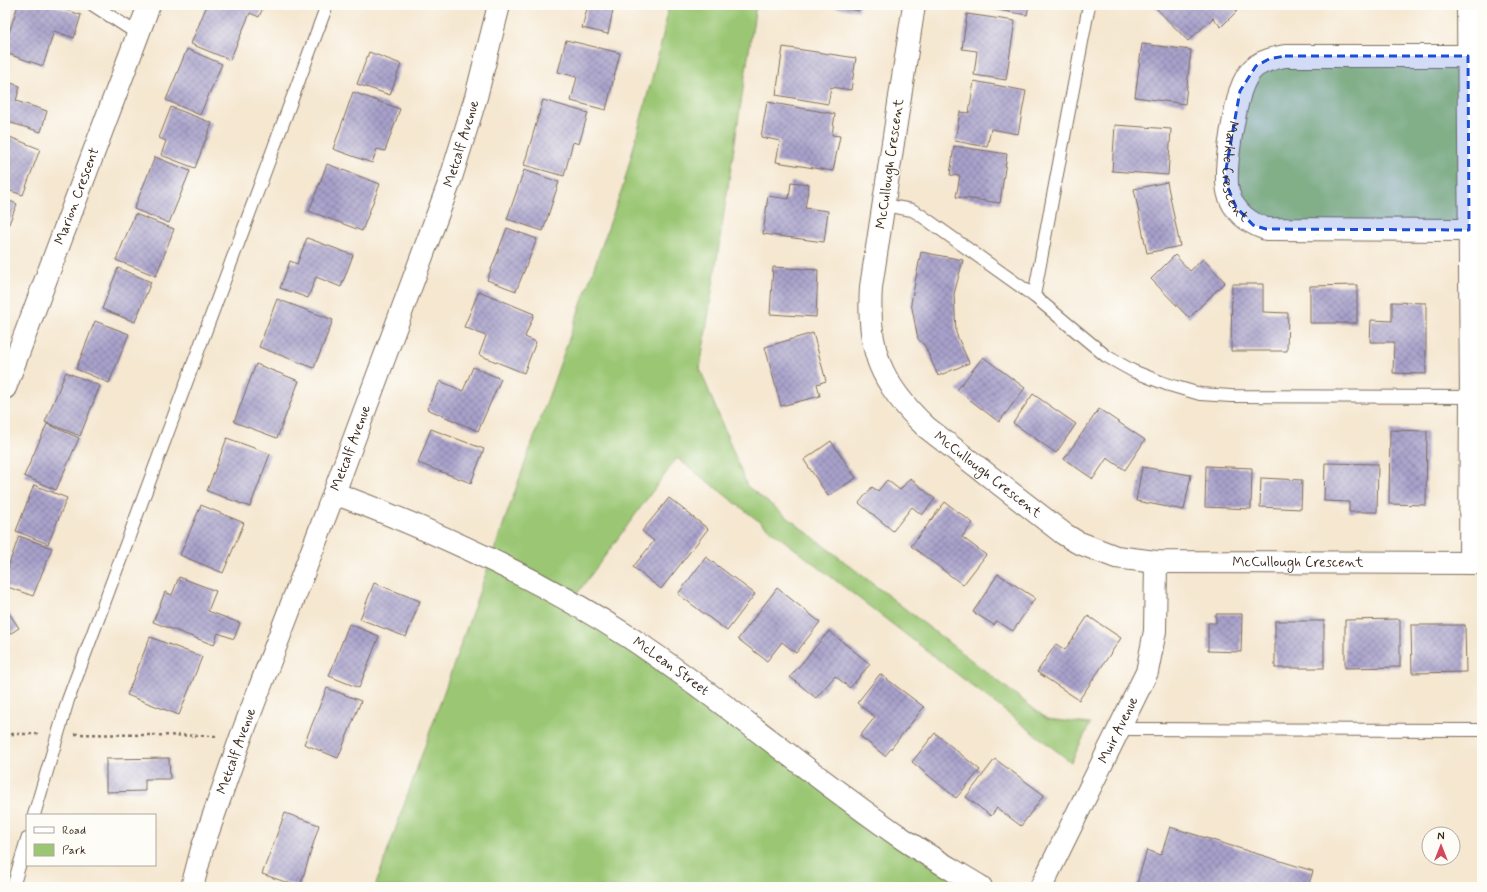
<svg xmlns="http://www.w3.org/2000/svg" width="1487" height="892" viewBox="0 0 1487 892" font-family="Mynerve,sans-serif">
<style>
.green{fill:#9bc774;stroke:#6b7849}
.building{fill:url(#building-cross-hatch)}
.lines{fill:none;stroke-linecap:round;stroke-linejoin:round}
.service-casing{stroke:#7c6c5c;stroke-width:14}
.minor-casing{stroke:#7c6c5c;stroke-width:24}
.tertiary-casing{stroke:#7c6c5c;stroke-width:24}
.path{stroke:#7c6c5c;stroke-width:2.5;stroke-dasharray:3 3;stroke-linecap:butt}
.service{stroke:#fff;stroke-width:12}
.minor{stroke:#fff;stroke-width:22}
.tertiary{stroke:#fff;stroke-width:22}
.marked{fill:#1d4ed8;fill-opacity:0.2;stroke:#1d4ed8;stroke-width:3;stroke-dasharray:8 5;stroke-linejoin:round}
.labels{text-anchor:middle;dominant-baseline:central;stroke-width:3;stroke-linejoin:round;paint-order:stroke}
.street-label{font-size:14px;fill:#3b2a1e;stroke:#fdfcf7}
</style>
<defs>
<pattern id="building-cross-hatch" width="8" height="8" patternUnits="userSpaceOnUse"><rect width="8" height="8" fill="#a8a1cb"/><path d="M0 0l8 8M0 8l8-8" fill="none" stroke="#8a83a4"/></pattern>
</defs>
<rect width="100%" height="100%" fill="#fdfcf7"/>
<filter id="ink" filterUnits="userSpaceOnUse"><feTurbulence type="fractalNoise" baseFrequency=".025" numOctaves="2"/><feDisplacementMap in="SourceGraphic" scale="8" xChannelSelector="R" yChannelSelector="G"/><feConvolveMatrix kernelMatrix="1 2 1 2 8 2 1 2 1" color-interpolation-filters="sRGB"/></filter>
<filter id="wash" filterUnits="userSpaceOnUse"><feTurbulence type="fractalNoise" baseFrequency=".012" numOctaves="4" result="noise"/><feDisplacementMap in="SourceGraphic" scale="16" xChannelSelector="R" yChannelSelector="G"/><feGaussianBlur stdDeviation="0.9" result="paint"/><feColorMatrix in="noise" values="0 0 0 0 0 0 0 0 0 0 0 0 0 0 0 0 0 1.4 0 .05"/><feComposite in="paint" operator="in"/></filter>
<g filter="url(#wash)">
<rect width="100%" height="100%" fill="#f5e7d0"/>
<g class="green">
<polygon points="669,5 756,5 700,369 747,486 1047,719 1090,724 1071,762 677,458 571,602 981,887 375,887 624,183 662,40"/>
<polygon points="1468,56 1469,230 1266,229 1226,183 1256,66"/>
</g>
<g id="blocks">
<g class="building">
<polygon points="18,5 52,5 81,15 74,38 54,31 43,66 5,53 5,45"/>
<polygon points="207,5 264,5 259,17 250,13 230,60 191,44"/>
<polygon points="588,5 614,5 608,34 582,28"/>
<polygon points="820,5 860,5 859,11"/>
<polygon points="981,5 1029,5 1027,15 980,7"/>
<polygon points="1153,5 1231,5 1237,11 1221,27 1213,18 1188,41"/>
<rect x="1401" y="5" width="32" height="2"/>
<polygon points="967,14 1015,21 1006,80 974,75 977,51 962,49"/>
<polygon points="566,40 620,53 606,110 571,101 577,77 558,72"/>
<polygon points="1142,44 1191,50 1185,104 1135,97"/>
<polygon points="783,47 856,58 851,90 831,87 828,104 776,95"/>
<polygon points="187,49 222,64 200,115 166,100"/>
<polygon points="369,52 401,64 390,95 357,84"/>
<polygon points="5,81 20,86 16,101 47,111 41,132 5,121"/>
<polygon points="974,81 1026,91 1018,134 991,129 987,147 955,141 960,112 969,113"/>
<polygon points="353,92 400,109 385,151 377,149 372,163 333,149"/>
<polygon points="543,100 588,113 579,144 573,142 564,176 524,165"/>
<polygon points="767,102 835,114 832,135 840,136 833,171 776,162 780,141 761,137"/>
<polygon points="171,107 212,123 195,168 161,155 166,141 159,138"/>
<polygon points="1115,125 1171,129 1168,175 1112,171"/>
<polygon points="7,136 40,149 23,195 5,189 5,141"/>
<polygon points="954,146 1007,154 1000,203 956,197 960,176 950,175"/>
<polygon points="155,157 190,171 169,223 134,209"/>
<polygon points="327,164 380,184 362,231 309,211"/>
<polygon points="524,170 559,182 543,231 507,219"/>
<polygon points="791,182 809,184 805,208 828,211 824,242 763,234 768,196 789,199"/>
<polygon points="1167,182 1180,246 1147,253 1134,189"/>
<polygon points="5,199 17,204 8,226 5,225"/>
<polygon points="135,214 174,229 156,276 116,260"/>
<polygon points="507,228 537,239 516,291 487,280"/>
<polygon points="307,238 353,255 341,287 316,277 308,298 280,288 290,261 297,264"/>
<polygon points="921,252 963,260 954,294 956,333 969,363 938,376 925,346 918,339 911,303"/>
<polygon points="1175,255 1190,271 1203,259 1225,282 1189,318 1151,279"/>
<polygon points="773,267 818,270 816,317 770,314"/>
<polygon points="118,268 151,282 135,322 102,309"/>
<polygon points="1232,284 1263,284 1263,312 1288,313 1287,351 1231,351"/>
<polygon points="1357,285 1357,323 1310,323 1310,286"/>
<polygon points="479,291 534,314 525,337 536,342 524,373 479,355 486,336 464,327"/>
<polygon points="277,299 333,320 314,368 259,347"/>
<polygon points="1392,302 1426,303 1426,374 1393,373 1394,342 1370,342 1371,320 1392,321"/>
<polygon points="95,321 129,334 109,383 76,369"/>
<polygon points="813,333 826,381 817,384 820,396 781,406 765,347"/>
<polygon points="983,357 1025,388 999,422 957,390"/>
<polygon points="256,364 299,381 277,438 234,422"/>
<polygon points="473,367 501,379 478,431 427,409 440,381 463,391"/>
<polygon points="66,372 100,386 80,436 45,422"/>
<polygon points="1033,394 1076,424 1056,453 1013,423"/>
<polygon points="1099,409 1145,440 1125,470 1107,458 1093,479 1064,459"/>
<polygon points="47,424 79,438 56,490 24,476"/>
<polygon points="431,429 484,449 471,483 418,463"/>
<polygon points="1390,430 1427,431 1426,505 1389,504"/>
<polygon points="227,438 270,454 250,507 207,491"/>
<polygon points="831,441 856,478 828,496 804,460"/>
<polygon points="1325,463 1378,464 1377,512 1349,512 1349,502 1324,501"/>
<polygon points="1206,466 1252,468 1251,509 1205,507"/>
<polygon points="1142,467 1191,475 1184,510 1136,501"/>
<polygon points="910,478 935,499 922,515 912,507 893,531 859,503 872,487 878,491 887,480 900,490"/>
<polygon points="1261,478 1302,480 1301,509 1260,507"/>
<polygon points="34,485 67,498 48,544 16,531"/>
<polygon points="669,498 708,529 661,589 633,567 654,541 642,531"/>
<polygon points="945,502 973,523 962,537 986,555 963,585 911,546"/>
<polygon points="201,505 244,523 223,573 180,555"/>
<polygon points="19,536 52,548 33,596 5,586 5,575"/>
<polygon points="706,557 755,594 727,631 678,594"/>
<polygon points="998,574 1035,598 1013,631 997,621 994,625 973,612"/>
<polygon points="179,577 216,591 208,611 240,623 234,639 218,633 214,645 153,622 165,592 172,595"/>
<polygon points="374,583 420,601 406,637 360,619"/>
<polygon points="777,588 820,622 796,653 782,642 767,661 738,639"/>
<polygon points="5,607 19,628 5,637"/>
<polygon points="1216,614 1242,614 1241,652 1208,651 1208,623 1216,623"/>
<polygon points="1088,616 1121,638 1079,700 1037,672 1056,644 1065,650"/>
<polygon points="1400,619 1400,667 1345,668 1345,620"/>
<rect x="1275" y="621" width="49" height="47"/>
<polygon points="349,624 379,636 359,688 329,676"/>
<polygon points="1411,625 1465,625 1466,672 1412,673"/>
<polygon points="829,631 870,664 850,688 835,676 816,698 790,677"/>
<polygon points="150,637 202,657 179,715 127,695"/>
<polygon points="880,674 924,707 885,756 860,736 875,717 857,703"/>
<polygon points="327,688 361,701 338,758 304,744"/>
<polygon points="935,733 980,770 956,798 912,762"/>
<polygon points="169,758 170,779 145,779 145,791 106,792 106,759"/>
<polygon points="995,759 1044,795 1021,826 997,808 991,816 966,797"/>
<polygon points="285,813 319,825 300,887 262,874"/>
<polygon points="1170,827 1313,871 1308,887 1136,887 1147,850 1161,855"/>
</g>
</g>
</g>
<g filter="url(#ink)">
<use href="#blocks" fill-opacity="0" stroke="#7c6c5c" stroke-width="1"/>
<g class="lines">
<g class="service-casing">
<g id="service">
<polyline points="93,5 138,34"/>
<polyline points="884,205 912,210 919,214 1034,296 1106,356 1133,371 1166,384 1200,394 1231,396 1482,397"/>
<polyline points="1034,296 1089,5"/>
<polyline points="1119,729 1482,730"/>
<polyline points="34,815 68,700 327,5"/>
<polyline points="13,887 27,839"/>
</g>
</g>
<g class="minor-casing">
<g id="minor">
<path id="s1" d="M914,5L871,287C867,350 880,383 926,427L1064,534L1077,542L1116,557L1156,562L1482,563"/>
<polyline points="1468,5 1471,397 1470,563"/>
<path id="s2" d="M1468,56H1285C1275,58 1265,60 1256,66C1248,72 1243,83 1240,92C1234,115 1222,174 1229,195C1235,213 1249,223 1266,229L1469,230"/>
<path id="s3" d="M5,388L149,5"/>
<path id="s4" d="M1041,887L1147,672L1155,631L1156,562"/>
</g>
</g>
<g class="tertiary-casing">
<g id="tertiary">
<path id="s5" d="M334,493C438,532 539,578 632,639C725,701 810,775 903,839C928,856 955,871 981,887"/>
<path id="s6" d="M192,887L202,849L241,737L334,493L450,181L476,97L499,5"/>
</g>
</g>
<g class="path">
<polyline points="5,734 38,734"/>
<polyline points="75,734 216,736"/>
</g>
<use href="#service" class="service"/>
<use href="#minor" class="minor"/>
<use href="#tertiary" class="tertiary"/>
</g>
</g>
<path class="marked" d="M1285,56H1468L1469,230L1266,229L1253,225L1236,207L1226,183V169L1240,91L1256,66L1269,59Z"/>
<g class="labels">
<g class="street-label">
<text stroke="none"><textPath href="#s6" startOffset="791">Metcalf Avenue</textPath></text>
<text transform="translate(890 164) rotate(-82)">McCullough Crescent</text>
<text stroke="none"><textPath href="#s2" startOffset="327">Markle Crescent</textPath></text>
<text stroke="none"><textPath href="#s3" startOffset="205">Marion Crescent</textPath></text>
<text stroke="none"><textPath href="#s6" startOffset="467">Metcalf Avenue</textPath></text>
<text stroke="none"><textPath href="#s1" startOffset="520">McCullough Crescent</textPath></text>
<text stroke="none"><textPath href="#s1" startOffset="856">McCullough Crescent</textPath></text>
<text stroke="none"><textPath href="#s5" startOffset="380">McLean Street</textPath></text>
<text stroke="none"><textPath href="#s4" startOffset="175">Muir Avenue</textPath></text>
<text stroke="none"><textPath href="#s6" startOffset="143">Metcalf Avenue</textPath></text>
</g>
</g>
<rect width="1487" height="892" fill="none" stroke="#fdfcf7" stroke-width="20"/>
<rect x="26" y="814" width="130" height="52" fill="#fdfcf7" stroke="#afa8a0"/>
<rect x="34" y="827" width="20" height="6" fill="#ffffff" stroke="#afa8a0"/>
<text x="62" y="834" font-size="12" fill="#3b2a1e">Road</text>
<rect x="34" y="844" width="20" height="12" fill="#9bc774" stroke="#afa8a0"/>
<text x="62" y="854" font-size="12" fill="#3b2a1e">Park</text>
<g transform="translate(1441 846)"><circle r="19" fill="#fdfcf7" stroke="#afa8a0"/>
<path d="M0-3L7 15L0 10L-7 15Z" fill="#d1495b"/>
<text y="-6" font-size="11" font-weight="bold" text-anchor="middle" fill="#3b2a1e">N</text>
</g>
</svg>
